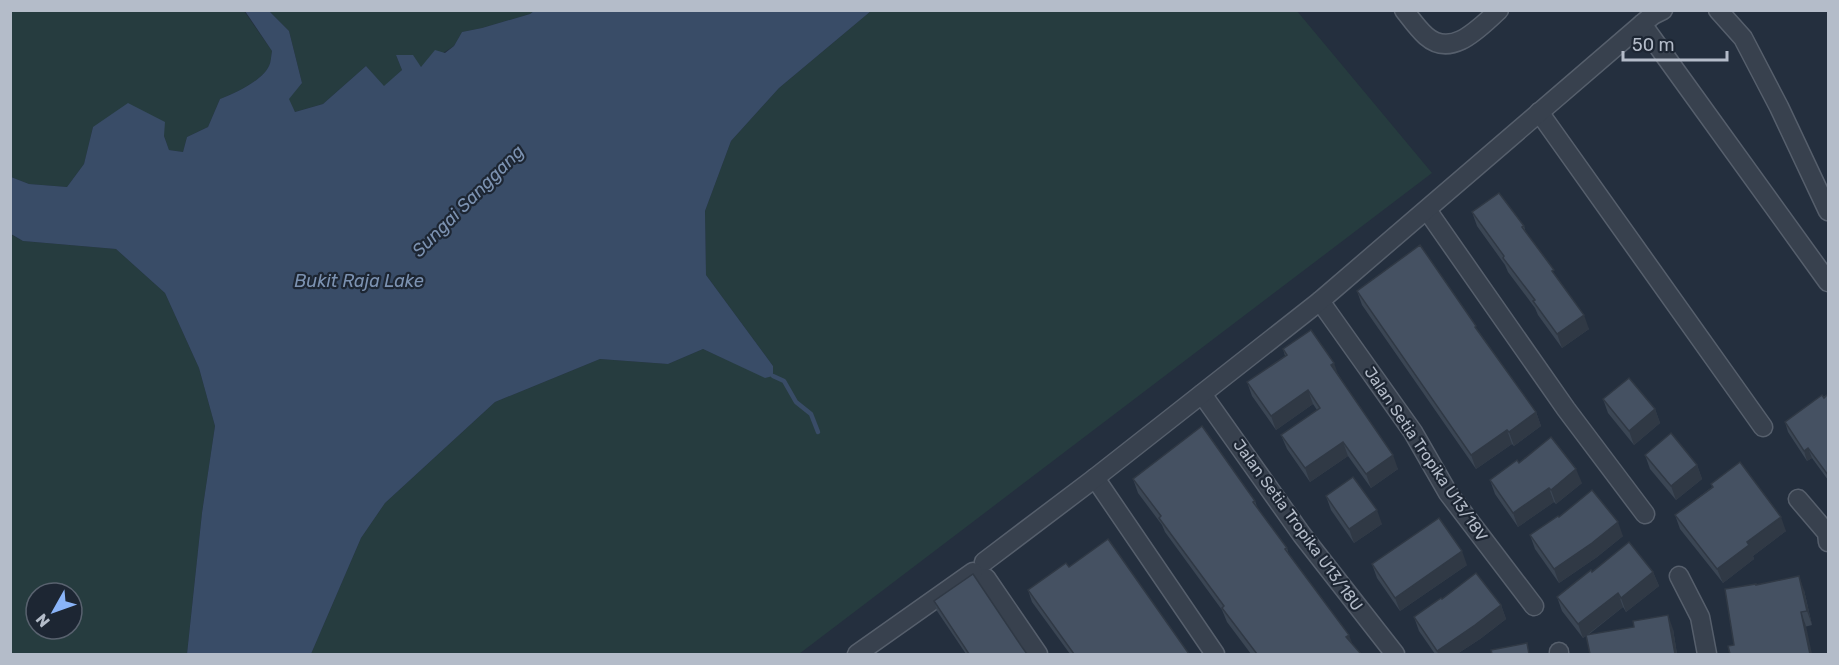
<svg xmlns="http://www.w3.org/2000/svg" width="1839" height="665" viewBox="0 0 1839 665" font-family="Rubik,sans-serif">
<style>
.green{fill:#263c3f;fill-rule:evenodd}
.water{fill:#394c67}
.lines{fill:none;stroke-linecap:round;stroke-linejoin:round}
.stream{stroke:#394c67;stroke-width:4.5}
.minor-casing{stroke:#565f6c;stroke-width:21}
.minor{stroke:#38414e;stroke-width:18}
.wall{fill:#3b4654}
.shaded-wall{fill:#303945}
.building{fill:#455162;stroke:#303945;stroke-width:1.5}
.labels{text-anchor:middle;dominant-baseline:central;stroke-width:4.5;stroke-linejoin:round;paint-order:stroke}
.street-label{font-size:16px;fill:#b4bcc9;stroke:#1d2633}
.water-label{font-size:18px;font-style:italic;fill:#7c92b1;stroke:#1d2633}
</style>
<rect width="100%" height="100%" fill="#242f3e"/>
<g class="green">
<path d="M10,11H244L272,51C271,56 271,62 269,66C262,81 234,94 220,99L208,127L187,137L183,152L169,150L164,136L93,127L84,164L67,187L29,184L11,177Z"/>
<polygon points="269,11 534,11 530,14 482,28 462,32 454,46 421,67 396,55 402,70 384,87 366,66 323,104 295,112 288,99 302,83 289,31"/>
<polygon points="871,11 1297,11 1432,173 799,654 311,654 361,538 385,503 495,402 600,359 668,364 703,349 765,377 773,366 706,275 705,211 731,141 779,88"/>
<path d="M10,234L23,241L116,249L165,293L199,368L215,426L202,513L187,654H11ZM36,593H72V629H36Z"/>
</g>
<path class="water" d="M245,11H269L289,31L302,83L289,99L295,112L323,104L366,66L384,86L402,70L396,55H413L421,67L435,50L445,53L454,46L462,32L482,28L530,14L534,11H871L779,88L731,141L705,211L706,275L773,366V376L765,378L703,349L668,364L600,359L495,402L385,503L361,538L311,654H187L202,513L215,426L199,368L165,293L116,249L23,241L11,234V177L29,184L67,187L84,164L93,127L128,103L165,122L164,136L169,150L183,152L187,137L208,127L220,99C234,94 262,81 269,66C271,62 271,56 272,51Z"/>
<g class="lines">
<polyline class="stream" points="773,376 784,381 796,402 811,414 818,432"/>
<g class="minor-casing">
<g id="minor">
<path d="M1404,10C1411,19 1418,29 1426,36C1452,59 1480,27 1499,10"/>
<polyline points="1718,10 1743,38 1779,107 1828,211"/>
<polyline points="1642,24 1828,282"/>
<polyline points="1539,112 1763,427"/>
<polyline points="1427,210 1566,409 1645,514"/>
<polyline points="1320,301 1413,432 1448,493 1534,606"/>
<polyline points="1202,394 1302,535 1395,654"/>
<polyline points="1095,478 1215,654"/>
<polyline points="1798,499 1827,533 1828,542"/>
<polyline points="984,562 1095,478 1320,301 1642,24 1653,15 1663,10"/>
<polyline points="1679,576 1700,617 1707,654"/>
<polyline points="986,578 1038,654"/>
<polyline points="1559,652 1559,654"/>
<polyline points="857,654 973,572"/>
</g>
</g>
<use href="#minor" class="minor"/>
</g>
<g class="wall">
<polygon points="1472,212 1524,226 1526,233 1557,278 1589,329 1562,348 1538,315 1535,308 1508,272 1505,265 1477,226"/>
<polygon points="1357,291 1479,332 1536,412 1541,426 1514,446 1512,444 1476,469 1362,305"/>
<polygon points="1283,349 1338,374 1398,469 1371,488 1348,456 1310,482 1287,449 1281,435 1317,410 1313,404 1276,430 1252,396 1247,382 1285,356"/>
<polygon points="1828,394 1828,480 1812,458 1807,461 1788,432 1785,422"/>
<polygon points="1603,399 1655,409 1660,423 1634,445 1608,413"/>
<polygon points="1645,455 1697,465 1702,479 1676,500 1650,469"/>
<polygon points="1519,463 1582,483 1556,504 1554,502 1518,527 1495,494 1490,480"/>
<polygon points="1133,479 1255,501 1258,509 1287,548 1289,555 1353,646 1361,654 1251,654 1227,622 1222,610 1165,532 1162,525 1138,493"/>
<polygon points="1711,484 1786,531 1753,556 1754,559 1723,583 1680,529 1675,515 1712,487"/>
<polygon points="1326,496 1382,524 1354,543 1331,510"/>
<polygon points="1559,517 1623,536 1597,557 1559,583 1535,549 1530,535"/>
<polygon points="1372,564 1467,565 1400,611 1377,578"/>
<polygon points="1069,567 1189,654 1070,654 1032,602 1028,590"/>
<polygon points="1592,572 1653,572 1659,586 1626,612 1623,607 1588,635 1673,629 1677,654 1590,654 1586,636 1583,638 1562,611 1557,597"/>
<polygon points="1757,585 1804,590 1812,625 1734,645"/>
<polygon points="934,601 1027,654 966,654 937,611"/>
<polygon points="1501,605 1506,619 1480,639 1457,654 1435,654 1419,631 1414,617"/>
</g>
<g class="shaded-wall">
<polygon points="1584,315 1589,329 1562,348 1557,334"/>
<polygon points="1334,363 1339,377 1331,365"/>
<polygon points="1308,390 1313,404 1276,430 1271,416"/>
<polygon points="1655,409 1660,423 1634,445 1629,431"/>
<polygon points="1536,412 1541,426 1514,446 1509,432"/>
<polygon points="1507,430 1512,444 1476,469 1471,455"/>
<polygon points="1343,442 1348,456 1310,482 1305,468"/>
<polygon points="1808,448 1812,458 1807,461 1804,451"/>
<polygon points="1393,455 1398,469 1371,488 1366,474"/>
<polygon points="1697,465 1702,479 1676,500 1671,486"/>
<polygon points="1576,469 1582,483 1556,504 1551,490"/>
<polygon points="1549,488 1554,502 1518,527 1513,513"/>
<polygon points="1377,510 1382,524 1354,543 1349,529"/>
<polygon points="1781,517 1786,531 1753,556 1754,559 1723,583 1717,569 1747,542"/>
<polygon points="1618,522 1623,536 1597,557 1559,583 1554,569"/>
<polygon points="1462,551 1467,565 1400,611 1395,598"/>
<polygon points="1653,572 1659,586 1626,612 1621,598"/>
<polygon points="1799,576 1804,590 1812,625 1807,611"/>
<polygon points="1618,593 1623,607 1583,638 1578,624"/>
<polygon points="1501,605 1506,619 1480,639 1457,654 1438,654 1437,651"/>
<polygon points="1801,612 1806,626 1812,654 1810,654"/>
<polygon points="1668,615 1673,629 1677,654 1675,654"/>
<polygon points="1349,635 1354,648 1346,637"/>
</g>
<g class="building">
<polygon points="1499,193 1524,226 1522,227 1554,270 1552,271 1584,315 1557,334 1533,301 1535,300 1503,258 1504,256 1472,212"/>
<polygon points="1420,245 1476,326 1475,327 1536,412 1509,432 1507,430 1471,455 1357,291"/>
<polygon points="1311,330 1334,363 1331,365 1393,455 1366,474 1343,442 1305,468 1281,435 1320,408 1308,390 1271,416 1247,382 1287,355 1283,349"/>
<polygon points="1629,378 1655,409 1629,431 1603,399"/>
<polygon points="1828,394 1828,475 1808,448 1804,451 1785,422 1822,395 1824,398"/>
<polygon points="1202,426 1255,501 1253,502 1287,548 1285,549 1349,635 1346,637 1361,654 1257,654 1222,608 1224,606 1159,518 1161,516 1133,479"/>
<polygon points="1671,433 1697,465 1671,486 1645,455"/>
<polygon points="1551,437 1576,469 1551,490 1549,488 1513,513 1490,480 1517,460 1519,463"/>
<polygon points="1740,462 1781,517 1747,542 1749,545 1717,569 1675,515 1713,487 1711,484"/>
<polygon points="1353,477 1377,510 1349,529 1326,496"/>
<polygon points="1592,490 1618,522 1592,543 1554,569 1530,535 1558,516 1559,517"/>
<polygon points="1439,518 1462,551 1395,598 1372,564"/>
<polygon points="1108,539 1189,654 1074,654 1028,590 1066,563 1069,567"/>
<polygon points="1629,542 1653,572 1621,598 1618,593 1578,624 1557,597 1591,570 1592,572"/>
<polygon points="1476,573 1501,605 1475,625 1437,651 1414,617 1441,598 1442,599"/>
<polygon points="973,574 1022,647 1027,654 969,654 934,601"/>
<polygon points="1799,576 1807,611 1801,612 1810,654 1730,654 1728,646 1734,645 1725,589 1756,584 1756,585"/>
<polygon points="1668,615 1675,654 1590,654 1586,635 1634,627 1633,621"/>
<polygon points="1527,643 1529,654 1492,654 1491,650"/>
</g>
<g class="labels">
<g class="street-label">
<text transform="translate(1426 454) rotate(56)">Jalan Setia Tropika U13/18V</text>
<text transform="translate(1298 525) rotate(54)">Jalan Setia Tropika U13/18U</text>
</g>
<g class="water-label">
<text transform="translate(468 201) rotate(-45)">Sungai Sanggang</text>
<text x="359" y="281">Bukit Raja Lake</text>
</g>
</g>
<rect width="1839" height="665" fill="none" stroke="#b4bcc9" stroke-width="24"/>
<g transform="translate(54 611) rotate(230)"><circle r="28" fill="#1d2633" stroke="#59626f" stroke-width="1.5"/>
<path d="M0-4.5L10 22L0 15L-10 22Z" fill="#8ab4f8"/>
<text y="-9" font-size="16" font-weight="bold" text-anchor="middle" fill="#b4bcc9">N</text>
</g>
<path d="M1623 51v9h104v-9" fill="none" stroke="#b4bcc9" stroke-width="3"/>
<text x="1632" y="51" font-size="18" fill="#b4bcc9" stroke="#1d2633" stroke-width="4.5" paint-order="stroke">50 m</text>
</svg>
